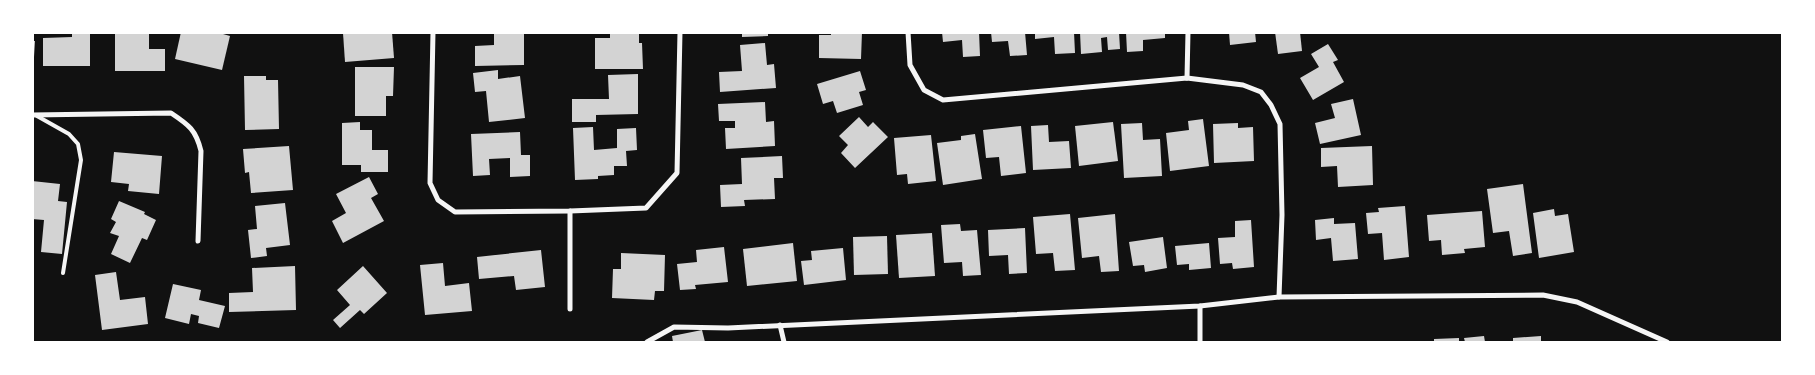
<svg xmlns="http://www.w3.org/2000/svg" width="1815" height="375" viewBox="0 0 1815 375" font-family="'Fira Sans',sans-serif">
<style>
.building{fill:#d3d3d3}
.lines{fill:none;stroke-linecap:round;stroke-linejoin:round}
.service{stroke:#f5f5f5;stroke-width:4}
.minor{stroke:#f5f5f5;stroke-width:5}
</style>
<rect width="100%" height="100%" fill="#111"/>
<g class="building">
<polygon points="72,32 90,32 90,66 43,66 43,38 72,37"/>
<polygon points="115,32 149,32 149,49 165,49 165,71 115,71"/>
<polygon points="181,32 216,32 230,36 222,70 175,59"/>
<polygon points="392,32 394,58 345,62 343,33"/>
<polygon points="494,32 524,32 524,65 475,66 475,46 494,45"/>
<polygon points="610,32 639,32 639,43 642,43 643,69 595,69 595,38 610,38"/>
<polygon points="742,32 768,32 768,36 742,37"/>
<polygon points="831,32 862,32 861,59 819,58 819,35 831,35"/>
<polygon points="942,32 979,32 980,56 963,57 962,40 943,42"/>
<polygon points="991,32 1025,32 1027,55 1010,56 1008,41 992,42"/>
<polygon points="1035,32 1074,32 1075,53 1055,54 1054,37 1035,39"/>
<polygon points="1080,32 1119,32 1120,49 1108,50 1107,37 1101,38 1102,52 1081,54"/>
<polygon points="1126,32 1165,32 1165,38 1143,40 1143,51 1127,52"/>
<polygon points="1229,32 1255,32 1256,42 1230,45"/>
<polygon points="1275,32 1300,32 1302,51 1278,54"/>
<polygon points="32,41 35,41 34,57 32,57"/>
<polygon points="765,43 767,65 774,64 776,88 720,92 719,72 742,71 740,45"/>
<polygon points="1328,44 1338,60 1333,62 1344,82 1313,100 1300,78 1319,67 1311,54"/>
<polygon points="355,67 394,67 393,96 386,96 386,116 355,116"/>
<polygon points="498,70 498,79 520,76 525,118 489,122 486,91 475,92 473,73"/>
<polygon points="860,71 866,90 859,92 863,105 837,113 833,101 823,104 817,84"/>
<polygon points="638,74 638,114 596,115 596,122 572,122 572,99 609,99 608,75"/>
<polygon points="244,76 266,76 266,80 278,80 279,129 245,130"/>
<polygon points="1353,99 1361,135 1320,144 1315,123 1335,118 1331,104"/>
<polygon points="765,102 766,122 774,121 775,146 726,149 725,128 735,128 735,121 719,121 718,104"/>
<polygon points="859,117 868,127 873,122 888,137 855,168 841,153 848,145 839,136"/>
<polygon points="1203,119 1209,166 1170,171 1166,133 1189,130 1188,121"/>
<polygon points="360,122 360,130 372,130 372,150 388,150 388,172 361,172 361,165 342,165 342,123"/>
<polygon points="1113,122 1118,161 1079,166 1075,126"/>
<polygon points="1142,123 1143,140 1160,139 1162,176 1124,178 1121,124"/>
<polygon points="1238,123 1238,128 1253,127 1254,161 1214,163 1213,124"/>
<polygon points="1048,125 1049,142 1069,141 1071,168 1033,170 1031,126"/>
<polygon points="1021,126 1026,173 1001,176 999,157 986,158 983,130"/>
<polygon points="593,127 594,150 617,148 617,129 636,128 637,150 626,151 627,166 614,166 614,175 598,176 598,179 575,180 573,128"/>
<polygon points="520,132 521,155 530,155 530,176 510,177 510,158 489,159 490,175 473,176 471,134"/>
<polygon points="975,134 982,179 943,185 937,143 961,140 961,136"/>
<polygon points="931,135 936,181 908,184 907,174 897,175 894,138"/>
<polygon points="289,146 293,190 251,193 249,172 245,173 243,149"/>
<polygon points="1372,146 1373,185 1338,187 1337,166 1321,167 1321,148"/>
<polygon points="114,152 162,156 159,194 128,191 129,184 111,182"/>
<polygon points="782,156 783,178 774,178 775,199 744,200 745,206 721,207 720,185 742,184 741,158"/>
<polygon points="369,177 378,194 371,198 384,221 343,243 332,221 346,213 336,194"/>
<polygon points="32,181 60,184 58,201 67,202 62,254 41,252 44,220 32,219"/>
<polygon points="1523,184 1532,253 1513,256 1509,231 1493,233 1487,189"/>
<polygon points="119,201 145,212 144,214 156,220 147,240 142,238 130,263 111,254 119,236 110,233 116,222 111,219"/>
<polygon points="285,203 290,245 266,248 267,256 251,258 248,230 257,229 255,206"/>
<polygon points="1405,206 1409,257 1384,260 1382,233 1368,234 1366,213 1379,212 1378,208"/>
<polygon points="1554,209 1555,216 1568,214 1574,252 1539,258 1533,213"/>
<polygon points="1482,211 1485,247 1464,249 1465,253 1442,255 1441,240 1429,241 1427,215"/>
<polygon points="1070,214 1075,270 1055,271 1053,253 1036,254 1033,217"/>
<polygon points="1115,214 1119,271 1101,272 1099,256 1082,258 1078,218"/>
<polygon points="1334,218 1334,224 1355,223 1358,259 1333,261 1331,238 1316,240 1315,220"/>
<polygon points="1251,220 1254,267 1233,269 1232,263 1220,264 1218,238 1235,237 1235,221"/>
<polygon points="960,224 961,231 977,230 981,275 963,276 962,262 944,263 941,225"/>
<polygon points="1025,228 1027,273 1009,274 1008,255 989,256 988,230"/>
<polygon points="932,233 935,276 899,278 896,235"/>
<polygon points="887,236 888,274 854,275 853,237"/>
<polygon points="1163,237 1167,268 1145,272 1144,265 1133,266 1129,242"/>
<polygon points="793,243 797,281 747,286 743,249"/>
<polygon points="1209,243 1211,268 1189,270 1189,264 1177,265 1175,246"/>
<polygon points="724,247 728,282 695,285 696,289 680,290 677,264 697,262 696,250"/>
<polygon points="843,248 846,280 804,285 801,261 812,260 811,251"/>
<polygon points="541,250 545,287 516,290 514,276 479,279 477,257"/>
<polygon points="621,253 665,255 664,291 655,291 654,300 612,298 613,269 621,269"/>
<polygon points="443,263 445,286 469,283 472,311 425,315 420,265"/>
<polygon points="295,266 296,310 229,312 229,293 253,292 252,268"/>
<polygon points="363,266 387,293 364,314 360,310 340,328 333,320 350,305 337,290"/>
<polygon points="116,272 120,300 145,297 148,324 102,330 95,275"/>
<polygon points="173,284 201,290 199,300 225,306 219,328 198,323 199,316 191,314 189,324 165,318"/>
<polygon points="702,330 705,342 673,342 672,336"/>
<polygon points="1484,336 1485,342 1465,342 1464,338"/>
<polygon points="1541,336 1541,342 1513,342 1513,338"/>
<polygon points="1459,338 1459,342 1434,342 1434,339"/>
</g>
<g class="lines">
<polyline class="service" points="37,116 69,134 78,144 81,160 63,273"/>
<g class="minor">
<polyline points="433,32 430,183 438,200 455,212 570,211 646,208 677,173 680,32"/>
<polyline points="908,32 910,65 924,90 943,100 1187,78 1243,85 1261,92 1271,105 1280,124 1282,215 1279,297"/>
<polyline points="1187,78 1188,32"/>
<path d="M32,115L171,113C189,125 196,130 201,151L198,241"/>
<polyline points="570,211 570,309"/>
<polyline points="780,325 784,342"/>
<polyline points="647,342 674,327 728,328 1200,306 1279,297 1543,295 1577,302 1667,342"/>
<polyline points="1200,342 1200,306"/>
</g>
</g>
<rect width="1815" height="375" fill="none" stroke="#ffffff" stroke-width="68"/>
</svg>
